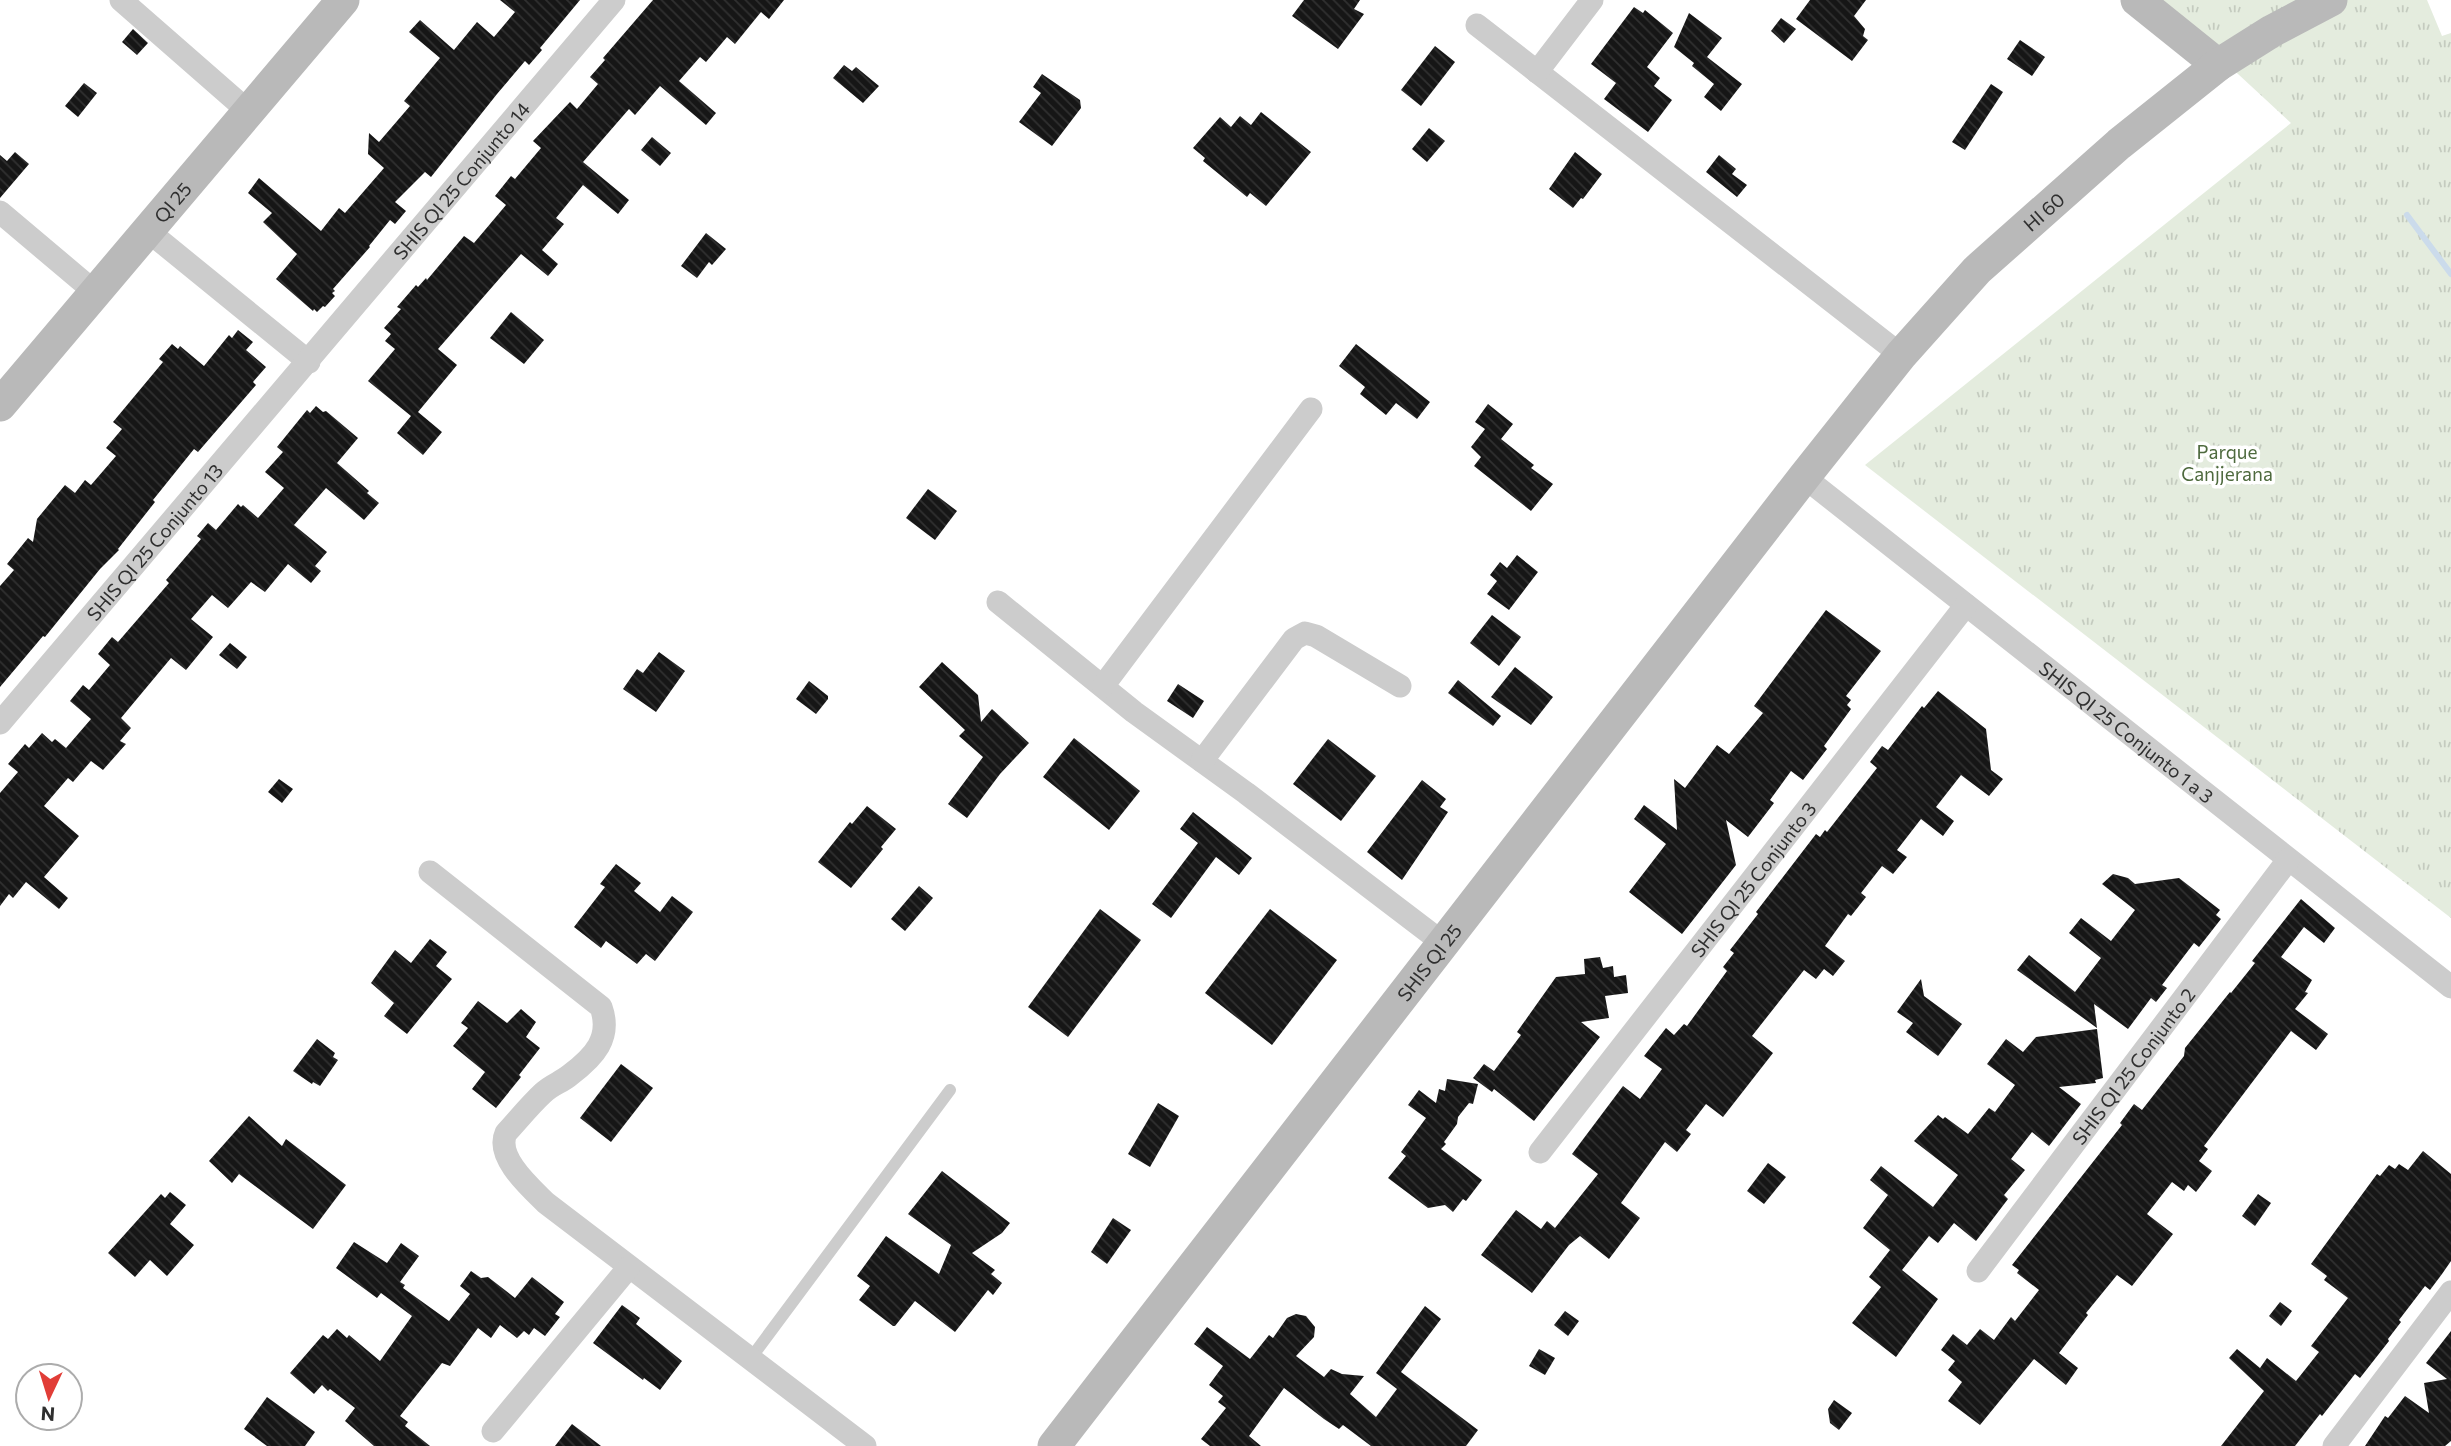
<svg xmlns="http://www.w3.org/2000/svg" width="2451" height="1446" viewBox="0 0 2451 1446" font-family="Commissioner,sans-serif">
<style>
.grass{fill:url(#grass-tufts)}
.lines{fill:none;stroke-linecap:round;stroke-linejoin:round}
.stream{stroke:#cbdbeb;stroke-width:6}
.building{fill:url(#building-back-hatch)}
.lane{stroke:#ccc;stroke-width:12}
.street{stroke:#ccc;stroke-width:23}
.secondary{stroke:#b9b9b9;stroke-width:33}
.labels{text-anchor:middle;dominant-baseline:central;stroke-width:7;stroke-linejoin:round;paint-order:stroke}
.street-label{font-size:19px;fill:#2f2f2f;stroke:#fff}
.park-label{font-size:19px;fill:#4e6a3e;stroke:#fff}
</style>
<defs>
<pattern id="grass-tufts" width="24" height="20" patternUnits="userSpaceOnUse" patternTransform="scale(1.75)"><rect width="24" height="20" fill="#e4ecde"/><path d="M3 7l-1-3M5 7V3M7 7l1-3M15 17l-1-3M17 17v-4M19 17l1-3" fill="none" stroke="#c4cbbf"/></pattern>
<pattern id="building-back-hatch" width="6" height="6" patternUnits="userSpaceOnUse" patternTransform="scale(1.75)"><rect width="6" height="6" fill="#161616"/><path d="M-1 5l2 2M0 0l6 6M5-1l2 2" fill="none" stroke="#303030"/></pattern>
</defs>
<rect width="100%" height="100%" fill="#fff"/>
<polygon class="grass" points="2158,0 2427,0 2442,36 2451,33 2451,918 1865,465 2291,123"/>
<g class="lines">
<polyline class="stream" points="2407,215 2451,274"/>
</g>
<g class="building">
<polygon points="500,0 580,0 540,48 542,50 529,65 525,61 497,94 431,177 425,172 395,202 406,211 395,224 390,220 369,246 370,247 333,289 335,291 332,293 335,296 325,307 323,306 317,312 314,309 313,311 276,279 297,254 263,222 272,213 248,193 259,178 321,231 339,208 345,213 384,168 368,154 369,133 379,142 410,106 404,101 440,58 409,32 420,20 454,50 477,22 494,37 515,12"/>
<polygon points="653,0 784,0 769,19 761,12 735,44 727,37 706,62 700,57 679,81 716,113 706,125 660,86 635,115 629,109 583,162 629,200 618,214 583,185 556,218 564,224 542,250 558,264 548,276 521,254 438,349 457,365 418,412 442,432 423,455 397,433 411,416 368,381 395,349 385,341 391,334 384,328 401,309 397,307 416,285 418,287 426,278 427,280 464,236 474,243 506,205 495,196 511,176 515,179 541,148 533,141 570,102 577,109 598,84 590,77 605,60 603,58"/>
<polygon points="1304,0 1360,0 1354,9 1364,14 1338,49 1292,16"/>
<polygon points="1810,0 1866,0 1854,16 1865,29 1863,36 1868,40 1852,61 1796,19"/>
<polygon points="1634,7 1643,13 1645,10 1673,33 1647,67 1660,78 1654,86 1672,100 1648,132 1604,99 1616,83 1591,64"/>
<polygon points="1689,13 1722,38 1707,57 1742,84 1721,111 1704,97 1714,84 1692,66 1694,63 1674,47"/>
<polygon points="1781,18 1796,29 1784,43 1771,31"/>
<polygon points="133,29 148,43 137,55 122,42"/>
<polygon points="2020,40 2045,57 2032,76 2007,59"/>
<polygon points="1435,46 1455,62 1421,106 1401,90"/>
<polygon points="844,65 852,71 856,67 879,86 863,103 833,78"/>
<polygon points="1042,74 1080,100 1081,108 1052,146 1019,122 1041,93 1033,87"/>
<polygon points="84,83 97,93 78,117 65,106"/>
<polygon points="1991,84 2003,92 1965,150 1952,142"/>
<polygon points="1261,112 1311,152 1266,206 1250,193 1247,197 1203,161 1205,158 1193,148 1220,117 1231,127 1240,116 1251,125"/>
<polygon points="1429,128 1445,141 1427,162 1412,149"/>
<polygon points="652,137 671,153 660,166 641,150"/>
<polygon points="15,152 29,164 0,198 0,155 7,161"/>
<polygon points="1575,152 1602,174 1583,199 1581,198 1573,208 1549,189"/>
<polygon points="1719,155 1736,169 1732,174 1747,185 1737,197 1706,172"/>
<polygon points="706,233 726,249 712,265 709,262 697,278 681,266"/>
<polygon points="511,312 544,340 524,364 490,338"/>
<polygon points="238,330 253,342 246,350 266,367 253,382 256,385 198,452 194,449 153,500 155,502 118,549 119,550 100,569 45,637 43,636 0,687 0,586 14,570 7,564 28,538 33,542 37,519 65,485 75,493 85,480 91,485 116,456 106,448 122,429 113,422 163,362 159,359 172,344 178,349 180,346 204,366 229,335 232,338"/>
<polygon points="1356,344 1430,402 1417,419 1396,403 1386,415 1360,394 1365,387 1339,366"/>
<polygon points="1488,404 1513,424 1501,439 1534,465 1531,468 1553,484 1531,511 1474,466 1481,457 1471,447 1485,429 1475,422"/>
<polygon points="316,406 323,412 326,411 358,438 337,463 369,491 367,493 379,503 364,520 326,488 294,525 327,552 315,566 321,571 311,583 288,564 265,592 251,582 228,608 212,595 191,619 213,637 186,670 171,658 121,718 131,728 120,741 126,744 103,770 91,761 73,782 68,778 44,806 79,836 44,877 68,898 59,909 26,882 13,898 9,894 0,906 0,793 18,772 8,764 25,744 29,748 42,733 52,742 55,739 66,748 91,719 70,701 83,685 89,690 110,665 98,654 112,637 118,642 169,583 166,580 201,539 197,536 208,523 216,530 238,504 241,507 243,505 258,518 284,488 265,472 283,452 277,447 307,410 310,413"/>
<polygon points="928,489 957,511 935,540 906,518"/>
<polygon points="1517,555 1538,572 1509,610 1487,594 1497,581 1490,575 1500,562 1507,568"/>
<polygon points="1826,610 1881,651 1846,696 1851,700 1847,705 1851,709 1824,746 1827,749 1803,780 1791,771 1770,800 1774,803 1748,837 1726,820 1736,865 1682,934 1629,892 1666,844 1634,819 1644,805 1677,830 1674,779 1685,788 1717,745 1729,754 1763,713 1754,706"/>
<polygon points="1492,615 1521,637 1499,666 1470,643"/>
<polygon points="230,643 247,657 237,669 219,655"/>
<polygon points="659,652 685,671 656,712 623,689 637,669 643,673"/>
<polygon points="942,662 978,695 981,722 992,709 1029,743 1000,774 967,818 948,804 983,757 959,736 965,730 919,687"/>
<polygon points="1515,667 1553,697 1531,725 1491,697"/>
<polygon points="1458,680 1501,716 1493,726 1448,693"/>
<polygon points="809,681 828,696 828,699 816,714 796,699"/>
<polygon points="1178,684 1204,701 1193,718 1167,701"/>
<polygon points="1938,691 1986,729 1991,770 2003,779 1989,796 1961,775 1936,807 1954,821 1943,836 1921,819 1897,850 1907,857 1893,874 1882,866 1861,893 1866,897 1851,916 1848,914 1825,946 1845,961 1833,976 1824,969 1816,979 1804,970 1752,1036 1773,1053 1723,1117 1706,1104 1686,1130 1691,1134 1677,1152 1665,1142 1621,1203 1640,1218 1609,1259 1580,1236 1569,1245 1532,1293 1481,1255 1516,1210 1541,1229 1547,1221 1555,1228 1598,1174 1572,1154 1623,1086 1640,1099 1662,1069 1644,1056 1666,1028 1674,1035 1684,1024 1687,1026 1727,971 1723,967 1734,953 1730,950 1758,914 1756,912 1816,834 1820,837 1825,830 1827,832 1877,768 1870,762 1882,746 1888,750 1922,706 1924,708"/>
<polygon points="1074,738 1140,791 1109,830 1043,777"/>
<polygon points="1328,739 1376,776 1341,821 1293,784"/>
<polygon points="279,779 293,789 282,803 268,792"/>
<polygon points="1422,780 1446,799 1440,807 1448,812 1402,880 1367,852"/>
<polygon points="867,806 896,829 881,847 883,849 851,888 818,862 850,822 852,824"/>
<polygon points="1193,812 1252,858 1239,875 1216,857 1171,918 1152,904 1198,843 1180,829"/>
<polygon points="616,864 641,883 634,891 660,912 672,896 693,912 655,961 646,954 637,964 606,941 601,948 574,927 605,887 600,884"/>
<polygon points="2113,874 2128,878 2135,884 2179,878 2220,910 2216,915 2221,919 2199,947 2194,943 2162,985 2167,988 2156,1002 2151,998 2128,1029 2094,1004 2097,1028 2017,970 2029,955 2075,992 2101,958 2069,933 2081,918 2111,941 2135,910 2102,884"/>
<polygon points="919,886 933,898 905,931 891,919"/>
<polygon points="2301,899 2335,928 2324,943 2304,927 2281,957 2312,980 2305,992 2308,993 2295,1009 2328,1034 2316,1050 2291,1031 2204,1146 2208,1149 2199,1161 2212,1171 2196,1192 2188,1185 2184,1191 2172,1182 2147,1214 2173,1234 2132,1286 2117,1275 2086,1313 2088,1315 2059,1353 2078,1368 2066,1385 2034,1359 1980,1425 1948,1401 1962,1382 1948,1370 1955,1361 1941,1350 1953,1334 1967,1345 1980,1329 1994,1340 2011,1317 2015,1321 2039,1290 2017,1273 2019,1270 2012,1265 2122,1125 2120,1123 2134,1104 2142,1110 2184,1056 2185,1048 2230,992 2231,993 2255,963 2252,961"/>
<polygon points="1100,909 1141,940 1068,1037 1028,1007"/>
<polygon points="1270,909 1337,960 1272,1045 1205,993"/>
<polygon points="430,939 447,952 436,966 452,979 407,1034 384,1016 394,1003 371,983 395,950 411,963"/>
<polygon points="1600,957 1603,968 1613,966 1614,977 1626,975 1628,993 1605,996 1609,1018 1581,1022 1600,1037 1534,1121 1494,1089 1492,1092 1473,1078 1484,1064 1494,1071 1521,1035 1517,1032 1556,977 1585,974 1584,959"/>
<polygon points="1921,979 1924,996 1962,1024 1938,1056 1906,1032 1913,1023 1897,1012"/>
<polygon points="478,1001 507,1023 521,1009 536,1022 526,1037 540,1048 519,1075 521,1077 496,1108 472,1089 485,1072 453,1046 468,1028 461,1023"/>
<polygon points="2097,1029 2103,1078 2095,1080 2096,1083 2059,1087 2081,1104 2049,1146 2032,1132 2011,1159 2025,1170 2004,1195 2008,1199 1976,1241 1954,1223 1938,1243 1929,1236 1902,1270 1938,1299 1896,1357 1852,1323 1881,1287 1869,1277 1890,1250 1863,1228 1888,1195 1870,1180 1881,1166 1933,1207 1958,1175 1914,1141 1938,1115 1943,1119 1945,1117 1968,1134 1989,1108 1995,1112 2015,1085 1987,1064 2006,1039 2023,1052 2036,1037"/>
<polygon points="317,1039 335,1053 333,1057 338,1060 320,1086 313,1082 312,1084 293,1071"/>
<polygon points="621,1064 653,1088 611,1142 580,1118"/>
<polygon points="1447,1079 1478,1084 1473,1104 1469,1103 1458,1117 1457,1124 1444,1142 1446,1144 1441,1149 1482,1180 1466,1201 1463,1199 1453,1212 1445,1205 1428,1208 1388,1178 1406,1156 1401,1152 1426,1118 1408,1105 1419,1090 1436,1103 1439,1089 1445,1091"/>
<polygon points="1158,1103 1179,1116 1150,1167 1128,1154"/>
<polygon points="249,1116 282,1146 286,1139 346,1185 313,1229 239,1174 232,1183 209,1161"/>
<polygon points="2423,1151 2451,1174 2451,1261 2442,1274 2430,1290 2425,1286 2399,1320 2401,1322 2388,1339 2389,1341 2360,1378 2355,1374 2322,1416 2320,1414 2295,1446 2221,1446 2264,1391 2229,1358 2237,1349 2260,1368 2267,1358 2296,1381 2319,1352 2311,1346 2348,1298 2324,1280 2327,1276 2311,1264 2377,1174 2380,1176 2389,1165 2395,1169 2399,1164 2408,1170"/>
<polygon points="1768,1163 1786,1177 1764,1204 1747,1191"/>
<polygon points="942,1171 1010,1223 1002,1233 972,1253 995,1270 991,1274 1002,1283 993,1295 988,1290 955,1332 915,1301 895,1326 893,1326 859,1300 870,1286 857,1276 886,1236 939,1274 951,1245 908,1214"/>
<polygon points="170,1192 186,1205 170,1224 194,1245 167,1276 150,1260 135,1277 108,1253 161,1194 165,1198"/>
<polygon points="2258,1194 2271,1203 2255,1226 2242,1216"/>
<polygon points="1113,1218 1131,1230 1107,1264 1091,1252"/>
<polygon points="354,1242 387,1263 401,1243 419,1256 400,1282 405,1285 403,1288 449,1321 470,1294 460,1286 471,1271 481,1278 488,1277 515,1298 532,1277 564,1302 555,1314 560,1317 545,1336 534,1328 529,1335 524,1331 517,1338 500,1325 491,1338 478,1328 450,1366 442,1363 400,1416 408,1422 405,1426 430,1446 374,1446 345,1421 355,1408 330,1389 328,1391 322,1385 314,1394 290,1373 323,1335 328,1339 337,1329 347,1338 349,1335 380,1361 412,1316 381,1293 377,1298 336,1268"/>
<polygon points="2280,1302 2292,1311 2281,1326 2269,1316"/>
<polygon points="622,1305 640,1318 636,1324 682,1361 660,1390 644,1378 643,1380 593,1343"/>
<polygon points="1425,1306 1441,1319 1401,1372 1478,1430 1466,1446 1371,1446 1343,1425 1339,1429 1324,1419 1284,1388 1249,1436 1261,1446 1210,1446 1201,1439 1226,1408 1218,1402 1223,1396 1209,1385 1223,1366 1194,1344 1207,1327 1250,1359 1269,1335 1273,1338 1287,1318 1296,1314 1306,1316 1315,1327 1314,1337 1296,1356 1324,1377 1331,1369 1342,1374 1364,1376 1350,1394 1376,1417 1397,1389 1376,1373"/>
<polygon points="1565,1311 1579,1321 1568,1336 1554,1325"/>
<polygon points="2451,1331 2451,1441 2445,1446 2365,1446 2385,1416 2388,1418 2405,1396 2429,1413 2424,1383 2447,1379 2426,1363"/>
<polygon points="1539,1349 1555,1358 1545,1375 1529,1366"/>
<polygon points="267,1397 315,1432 305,1446 267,1446 244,1429"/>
<polygon points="1834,1400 1852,1413 1839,1430 1830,1423 1828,1409"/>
<polygon points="572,1424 601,1446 555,1446"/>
</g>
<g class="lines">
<polyline class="lane" points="751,1358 950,1090"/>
<g class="street">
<polyline points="121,0 249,112"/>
<polyline points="1477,25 1901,355"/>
<polyline points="1537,72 1592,0"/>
<polyline points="0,212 96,293"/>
<polyline points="148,231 309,362"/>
<path id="s1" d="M1804,477L2451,987"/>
<polyline points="998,602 1134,712 1246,793 1443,943"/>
<polyline points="1103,686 1311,409"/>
<path id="s2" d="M0,723L614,0"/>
<polyline points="1202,761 1294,639 1305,633 1316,636 1400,686"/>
<path d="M430,872L601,1007C612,1038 594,1057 570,1075C562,1082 551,1085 543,1093C530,1105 518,1120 506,1133C495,1157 531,1188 546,1203L865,1446"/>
<path id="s3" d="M1540,1152L1966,605"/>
<path id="s4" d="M1978,1271L2288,860"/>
<polyline points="493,1431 629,1267"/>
<polyline points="2334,1446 2451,1292"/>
</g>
<g class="secondary">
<polyline points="2137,0 2218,65"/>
<path id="s5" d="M0,405L343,0"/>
<path id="s6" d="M1054,1446L1804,477L1901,355L1977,270L2119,144L2218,65L2272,31L2331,0"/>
</g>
</g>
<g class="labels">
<g class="street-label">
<text stroke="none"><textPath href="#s2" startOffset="712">SHIS QI 25 Conjunto 14</textPath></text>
<text stroke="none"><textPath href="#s5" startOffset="266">QI 25</textPath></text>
<text stroke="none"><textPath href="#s6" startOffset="1584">HI 60</textPath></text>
<text stroke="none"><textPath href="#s2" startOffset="238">SHIS QI 25 Conjunto 13</textPath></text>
<text stroke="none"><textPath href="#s1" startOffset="411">SHIS QI 25 Conjunto 1 a 3</textPath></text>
<text stroke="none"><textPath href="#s3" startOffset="346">SHIS QI 25 Conjunto 3</textPath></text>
<text stroke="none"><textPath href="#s6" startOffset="612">SHIS QI 25</textPath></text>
<text stroke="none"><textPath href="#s4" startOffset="257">SHIS QI 25 Conjunto 2</textPath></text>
</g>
<g class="park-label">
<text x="2227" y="451">Parque<tspan x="2227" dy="22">Canjjerana</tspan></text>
</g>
</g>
<g transform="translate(49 1397) rotate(184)"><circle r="33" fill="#ffffff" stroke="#acacac" stroke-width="2"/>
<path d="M0-5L12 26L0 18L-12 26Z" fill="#e13d37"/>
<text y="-10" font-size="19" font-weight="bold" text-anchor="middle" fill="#2f2f2f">N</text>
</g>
</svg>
